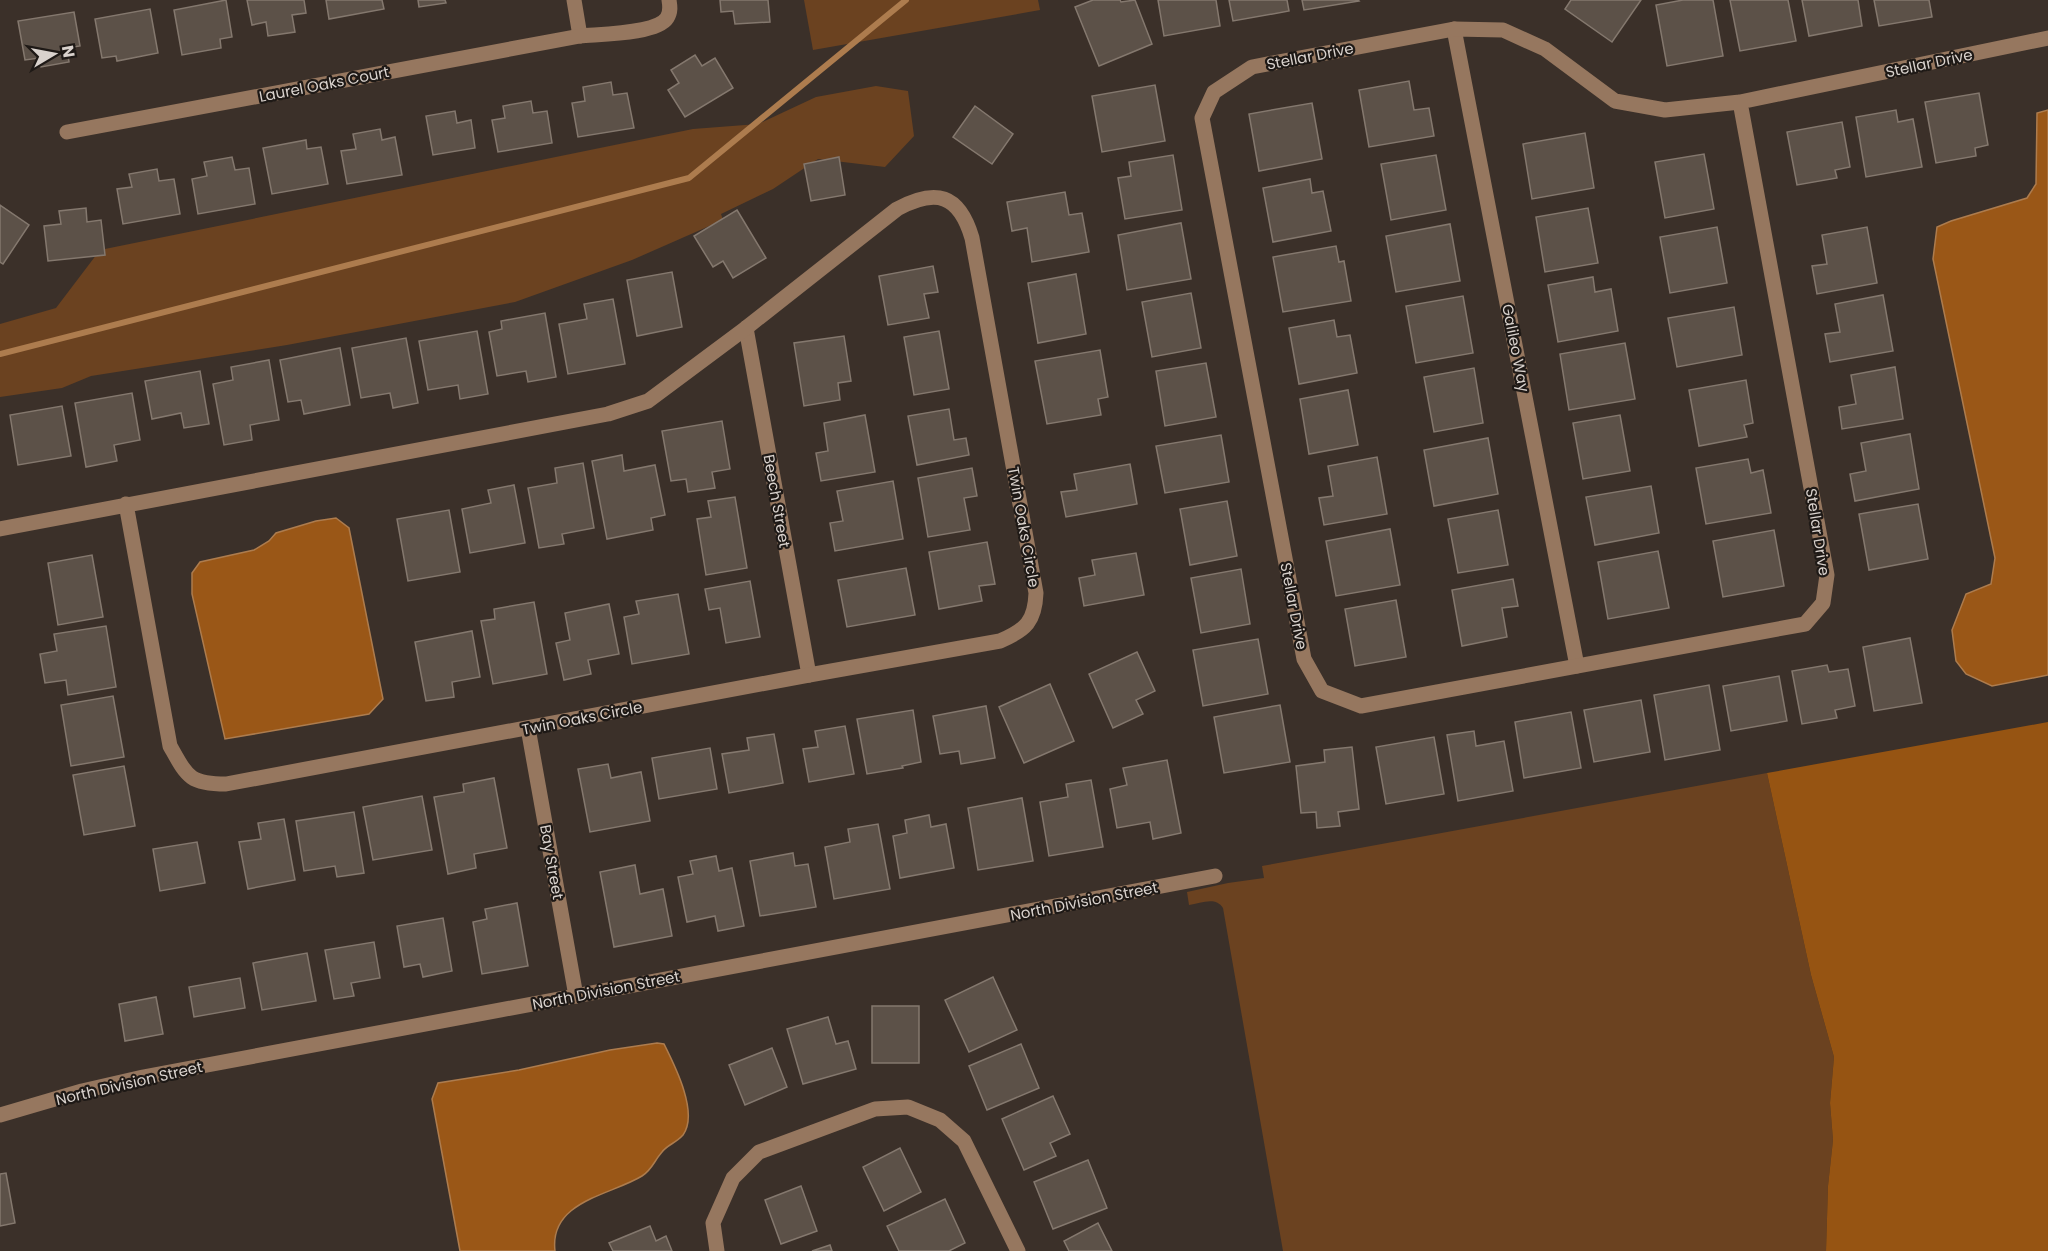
<svg xmlns="http://www.w3.org/2000/svg" width="2048" height="1251" viewBox="0 0 2048 1251" font-family="Poppins,sans-serif">
<style>
.green{fill:#6b4220}
.forest{fill:#965412}
.water{fill:#9a5717;stroke:#ad7c4e;stroke-width:1.5}
.lines{fill:none;stroke-linecap:round;stroke-linejoin:round}
.stream{stroke:#ad7c4e;stroke-width:6}
.building{fill:#5c5148;stroke:#84786e;stroke-width:1.5}
.minor{stroke:#96775f;stroke-width:15}
.labels{text-anchor:middle;dominant-baseline:central;stroke-width:4.5;stroke-linejoin:round;paint-order:stroke}
.street-label{font-size:15px;fill:#d9d2cd;stroke:#1e1916}
</style>
<rect width="100%" height="100%" fill="#3b3029"/>
<g class="green">
<polygon points="804,0 1038,0 1040,10 813,50"/>
<polygon points="876,86 908,91 914,136 885,167 818,159 773,189 721,214 723,220 632,260 515,302 287,345 91,376 62,388 0,397 0,324 56,308 100,250 693,129 758,124 816,97"/>
<path d="M1767,773L1811,975L1834,1057L1830,1103L1833,1140L1828,1186L1826,1251H1283L1223,908C1216,896 1201,903 1189,905L1187,892L1228,883L1264,878L1262,866Z"/>
</g>
<polygon class="forest" points="2048,722 2048,1251 1826,1251 1828,1186 1833,1140 1830,1103 1834,1057 1811,975 1767,773"/>
<g class="water">
<polygon points="2048,110 2048,675 1992,686 1966,674 1956,661 1952,630 1966,594 1991,584 1995,558 1933,259 1937,227 1951,221 2027,198 2036,184 2037,113"/>
<polygon points="336,518 349,528 383,699 369,714 225,739 192,594 192,573 200,562 254,550 269,541 276,533 316,521"/>
<path d="M657,1043L664,1044C675,1066 699,1113 683,1135C676,1143 667,1145 662,1152C654,1161 652,1170 642,1176C611,1195 549,1201 555,1251H460L432,1099L438,1083L519,1070L610,1050Z"/>
</g>
<g class="lines">
<polyline class="stream" points="0,354 689,178 906,0"/>
</g>
<g class="building">
<polygon points="226,0 232,37 220,39 221,48 182,55 174,10"/>
<polygon points="247,0 304,0 306,13 292,15 295,32 268,36 266,22 252,25"/>
<polygon points="326,0 382,0 384,9 329,19"/>
<polygon points="418,0 445,0 446,3 419,7"/>
<polygon points="720,0 768,0 770,22 735,24 733,11 721,12"/>
<polygon points="1093,0 1120,0 1121,2 1135,0 1152,44 1099,66 1075,7"/>
<polygon points="1158,0 1216,0 1220,26 1164,36"/>
<polygon points="1229,0 1287,0 1289,11 1233,21"/>
<polygon points="1302,0 1358,0 1359,1 1304,10"/>
<polygon points="1571,0 1641,0 1612,42 1565,9"/>
<polygon points="1683,0 1713,0 1723,56 1667,66 1656,5"/>
<polygon points="1730,0 1788,0 1796,41 1740,51"/>
<polygon points="1802,0 1858,0 1862,26 1809,36"/>
<polygon points="1874,0 1929,0 1932,17 1879,26"/>
<polygon points="150,9 158,53 117,61 116,56 102,58 95,19"/>
<polygon points="74,12 80,46 67,48 69,62 41,67 39,58 25,60 18,21"/>
<polygon points="695,55 702,66 715,58 733,88 685,117 668,90 679,83 671,70"/>
<polygon points="1409,81 1414,110 1429,108 1434,136 1369,147 1359,90"/>
<polygon points="611,82 613,95 627,93 634,128 578,137 572,103 585,101 583,87"/>
<polygon points="1155,85 1165,141 1102,152 1092,96"/>
<polygon points="1979,93 1988,145 1975,148 1976,156 1936,163 1925,102"/>
<polygon points="531,101 533,113 547,111 552,143 498,152 492,120 505,118 503,106"/>
<polygon points="1312,103 1322,159 1259,171 1249,114"/>
<polygon points="975,106 1013,134 992,164 953,137"/>
<polygon points="1896,110 1898,122 1913,119 1922,167 1866,177 1856,117"/>
<polygon points="455,111 457,123 471,120 475,148 433,155 426,116"/>
<polygon points="1842,122 1850,167 1835,170 1837,178 1797,185 1787,132"/>
<polygon points="380,129 382,140 395,137 402,175 347,184 341,151 356,149 353,134"/>
<polygon points="1585,133 1594,188 1532,199 1523,144"/>
<polygon points="306,140 307,149 321,147 328,184 272,194 263,148"/>
<polygon points="1704,154 1714,209 1665,218 1655,162"/>
<polygon points="1173,155 1182,210 1125,219 1118,178 1131,176 1129,162"/>
<polygon points="1436,155 1446,210 1391,220 1381,164"/>
<polygon points="232,157 235,170 249,168 255,204 198,214 192,179 207,176 204,162"/>
<polygon points="839,157 845,195 811,201 804,164"/>
<polygon points="157,169 159,181 174,179 180,214 123,224 117,189 132,187 129,174"/>
<polygon points="1310,179 1312,193 1323,191 1331,231 1273,242 1263,188"/>
<polygon points="1065,192 1069,215 1082,213 1089,252 1032,262 1027,228 1012,231 1007,202"/>
<polygon points="0,205 29,225 3,264 0,262"/>
<polygon points="86,208 87,222 101,220 105,255 48,261 44,226 61,224 59,211"/>
<polygon points="1588,208 1598,263 1545,272 1536,217"/>
<polygon points="737,210 766,258 733,278 723,261 713,267 694,236"/>
<polygon points="1181,223 1191,279 1127,290 1118,235"/>
<polygon points="1450,224 1460,281 1396,292 1386,236"/>
<polygon points="1717,227 1727,283 1670,293 1660,237"/>
<polygon points="1867,227 1877,283 1817,294 1812,266 1827,264 1822,235"/>
<polygon points="1336,246 1339,262 1344,261 1351,301 1283,312 1273,257"/>
<polygon points="933,266 938,292 924,294 929,318 888,325 879,276"/>
<polygon points="672,272 682,327 637,336 627,280"/>
<polygon points="1076,274 1086,334 1038,343 1028,283"/>
<polygon points="1593,277 1595,292 1611,289 1618,331 1558,342 1548,285"/>
<polygon points="1191,293 1201,348 1152,357 1142,302"/>
<polygon points="1883,295 1893,351 1830,362 1825,334 1840,332 1835,304"/>
<polygon points="1463,296 1473,353 1416,363 1406,306"/>
<polygon points="613,299 625,364 568,374 559,324 587,319 584,304"/>
<polygon points="1734,307 1742,355 1677,367 1668,318"/>
<polygon points="545,313 556,377 528,382 526,371 497,376 489,332 502,329 501,321"/>
<polygon points="1334,320 1337,337 1350,335 1357,373 1299,384 1289,328"/>
<polygon points="477,331 488,394 460,399 458,385 428,390 419,341"/>
<polygon points="939,331 949,389 914,395 904,337"/>
<polygon points="844,336 851,381 838,383 840,400 804,406 794,343"/>
<polygon points="406,338 418,403 393,408 390,393 361,398 352,348"/>
<polygon points="1625,343 1635,399 1569,410 1560,354"/>
<polygon points="340,348 350,405 304,414 301,400 288,402 280,360"/>
<polygon points="1100,350 1108,397 1098,399 1101,415 1047,424 1035,361"/>
<polygon points="269,360 279,420 250,425 252,440 224,445 213,384 233,380 231,367"/>
<polygon points="1206,363 1216,417 1165,426 1156,371"/>
<polygon points="1895,367 1903,419 1842,429 1839,407 1856,404 1851,375"/>
<polygon points="1474,368 1483,423 1434,432 1424,377"/>
<polygon points="200,371 209,424 184,428 181,413 152,419 145,381"/>
<polygon points="1746,380 1753,423 1744,425 1747,437 1699,446 1689,390"/>
<polygon points="1348,390 1358,445 1309,454 1300,399"/>
<polygon points="132,393 140,440 114,445 117,461 86,467 75,403"/>
<polygon points="62,406 71,456 18,465 10,415"/>
<polygon points="949,409 954,440 966,438 969,455 917,465 908,416"/>
<polygon points="865,415 875,472 821,481 816,453 828,451 824,423"/>
<polygon points="1620,415 1630,471 1583,479 1573,423"/>
<polygon points="722,421 730,469 712,472 715,488 688,492 686,479 671,481 662,431"/>
<polygon points="1910,434 1919,489 1855,501 1850,474 1866,471 1861,443"/>
<polygon points="1221,435 1229,482 1165,493 1156,446"/>
<polygon points="1488,438 1498,494 1434,506 1424,450"/>
<polygon points="622,455 624,471 655,465 665,515 651,518 653,530 607,539 592,461"/>
<polygon points="1377,457 1387,514 1324,525 1319,498 1333,496 1328,466"/>
<polygon points="1748,459 1751,473 1763,470 1771,513 1706,524 1696,468"/>
<polygon points="583,463 594,528 562,534 564,544 539,548 528,488 557,483 555,468"/>
<polygon points="1130,464 1137,504 1066,517 1061,492 1077,490 1074,474"/>
<polygon points="972,468 977,496 964,498 970,530 928,537 918,478"/>
<polygon points="893,481 903,539 835,551 830,523 843,521 837,491"/>
<polygon points="514,485 525,543 470,553 462,509 491,503 488,490"/>
<polygon points="1651,486 1659,533 1595,545 1586,497"/>
<polygon points="735,497 747,568 706,575 697,519 711,517 708,501"/>
<polygon points="1227,501 1237,556 1190,565 1180,509"/>
<polygon points="1918,504 1928,559 1869,570 1859,514"/>
<polygon points="449,510 460,572 408,581 397,519"/>
<polygon points="1498,510 1508,565 1458,573 1448,519"/>
<polygon points="1390,529 1400,585 1336,596 1326,541"/>
<polygon points="1774,530 1784,586 1723,597 1713,541"/>
<polygon points="987,542 995,584 979,586 982,601 939,609 929,552"/>
<polygon points="1658,551 1669,608 1608,619 1598,562"/>
<polygon points="1136,553 1144,595 1084,606 1079,578 1095,575 1092,560"/>
<polygon points="92,555 103,617 58,625 48,563"/>
<polygon points="906,568 915,615 847,627 838,580"/>
<polygon points="1241,569 1250,624 1201,633 1191,578"/>
<polygon points="1513,579 1518,606 1502,608 1507,637 1462,646 1452,590"/>
<polygon points="750,581 760,637 726,643 720,608 709,610 705,589"/>
<polygon points="678,594 689,654 632,664 624,617 639,614 636,601"/>
<polygon points="1396,600 1406,657 1355,666 1345,609"/>
<polygon points="534,602 547,674 493,684 481,621 495,619 494,609"/>
<polygon points="609,604 619,654 588,660 591,674 564,680 556,643 570,640 565,613"/>
<polygon points="106,626 116,687 68,695 66,680 45,683 40,654 57,651 54,634"/>
<polygon points="472,631 480,677 452,682 454,697 426,701 415,642"/>
<polygon points="1910,638 1922,703 1874,711 1863,647"/>
<polygon points="1258,639 1268,694 1203,706 1193,650"/>
<polygon points="1137,652 1155,691 1136,700 1143,714 1113,728 1089,674"/>
<polygon points="1827,665 1829,672 1848,669 1855,706 1835,710 1837,718 1802,724 1792,671"/>
<polygon points="1779,676 1787,721 1731,731 1723,686"/>
<polygon points="1050,684 1074,741 1024,763 999,707"/>
<polygon points="1709,685 1720,750 1665,760 1654,695"/>
<polygon points="113,696 124,757 71,766 61,705"/>
<polygon points="1641,700 1650,752 1594,762 1584,710"/>
<polygon points="1280,705 1290,762 1224,773 1214,717"/>
<polygon points="986,706 995,758 961,764 959,751 940,754 933,716"/>
<polygon points="913,710 921,762 902,766 903,768 867,774 857,719"/>
<polygon points="1571,712 1581,768 1524,778 1515,722"/>
<polygon points="845,726 854,774 809,782 803,749 818,747 815,731"/>
<polygon points="1474,731 1476,746 1504,741 1513,791 1458,801 1447,735"/>
<polygon points="774,734 783,783 729,793 722,754 749,750 747,738"/>
<polygon points="1434,737 1444,794 1386,804 1376,747"/>
<polygon points="1352,747 1359,809 1338,812 1340,826 1317,828 1316,812 1301,813 1296,766 1325,762 1324,750"/>
<polygon points="710,748 717,789 659,799 652,758"/>
<polygon points="1167,760 1181,833 1153,839 1150,822 1117,828 1110,789 1127,785 1123,768"/>
<polygon points="608,764 611,778 641,772 650,821 590,832 578,769"/>
<polygon points="124,766 135,826 84,835 73,775"/>
<polygon points="494,778 507,848 474,854 476,868 448,874 434,797 464,792 463,784"/>
<polygon points="1091,780 1103,847 1049,856 1040,802 1068,797 1066,784"/>
<polygon points="422,796 432,850 373,860 363,807"/>
<polygon points="1022,798 1033,861 978,870 968,808"/>
<polygon points="354,812 364,873 337,877 335,866 304,871 296,821"/>
<polygon points="929,815 931,827 946,824 954,868 900,878 893,836 907,833 905,820"/>
<polygon points="284,819 295,880 248,889 239,842 261,839 258,823"/>
<polygon points="878,824 890,889 834,899 825,847 850,842 848,829"/>
<polygon points="197,842 205,883 160,891 153,849"/>
<polygon points="793,853 795,866 808,864 816,907 760,916 750,861"/>
<polygon points="716,856 719,871 732,868 744,926 718,931 715,916 687,922 678,877 693,874 690,861"/>
<polygon points="635,865 640,894 663,889 672,936 614,947 600,872"/>
<polygon points="517,903 528,966 482,974 473,922 487,919 485,909"/>
<polygon points="443,918 452,971 423,977 420,964 404,967 397,926"/>
<polygon points="374,942 380,978 351,983 354,996 334,999 325,950"/>
<polygon points="307,953 316,1001 262,1010 253,963"/>
<polygon points="993,977 1017,1030 969,1052 945,1000"/>
<polygon points="240,978 245,1008 194,1017 189,987"/>
<polygon points="156,997 163,1034 125,1041 119,1004"/>
<rect x="872" y="1006" width="47" height="57"/>
<polygon points="828,1017 836,1044 848,1041 856,1069 803,1084 787,1029"/>
<polygon points="1021,1044 1039,1088 987,1110 969,1066"/>
<polygon points="772,1048 787,1087 745,1105 729,1065"/>
<polygon points="1053,1096 1070,1134 1050,1143 1056,1156 1024,1170 1002,1119"/>
<polygon points="900,1148 921,1192 884,1211 863,1167"/>
<polygon points="1088,1160 1107,1208 1053,1229 1034,1182"/>
<polygon points="6,1173 15,1223 0,1226 0,1174"/>
<polygon points="801,1186 817,1231 781,1244 765,1200"/>
<polygon points="945,1199 965,1243 949,1251 899,1251 887,1226"/>
<polygon points="1098,1223 1112,1251 1069,1251 1064,1241"/>
<polygon points="650,1226 656,1241 666,1236 672,1251 613,1251 609,1243"/>
<polygon points="830,1245 832,1251 812,1251"/>
</g>
<g class="lines">
<g class="minor">
<polyline points="574,0 580,36"/>
<polyline points="1454,29 1577,666"/>
<polyline points="1740,102 1827,575 1823,603 1805,624 1361,706 1322,691 1304,659 1202,118 1214,92 1252,67 1454,29 1503,30 1545,49 1615,101 1665,110 1740,102 2048,38"/>
<path d="M67,132L580,36C599,34 657,34 667,18C671,12 670,6 669,0"/>
<polyline points="746,328 809,675"/>
<path d="M0,529L608,414L648,401L746,328L897,209C936,188 959,194 972,238L1036,593C1035,621 1026,630 1000,641L809,675L226,784C189,784 187,776 170,746L126,504"/>
<polyline points="528,728 576,996"/>
<polyline points="0,1115 82,1091 143,1077 1215,876"/>
<polyline points="717,1251 713,1223 733,1178 759,1152 875,1109 908,1107 940,1120 964,1141 1018,1251"/>
</g>
</g>
<g class="labels">
<g class="street-label">
<text transform="translate(1310 56) rotate(-11)">Stellar Drive</text>
<text transform="translate(1929 63) rotate(-12)">Stellar Drive</text>
<text transform="translate(324 84) rotate(-11)">Laurel Oaks Court</text>
<text transform="translate(1516 348) rotate(79)">Galileo Way</text>
<text transform="translate(777 501) rotate(80)">Beech Street</text>
<text transform="translate(1024 527) rotate(80)">Twin Oaks Circle</text>
<text transform="translate(1818 532) rotate(81)">Stellar Drive</text>
<text transform="translate(1294 606) rotate(79)">Stellar Drive</text>
<text transform="translate(582 718) rotate(-11)">Twin Oaks Circle</text>
<text transform="translate(552 862) rotate(80)">Bay Street</text>
<text transform="translate(1084 901) rotate(-11)">North Division Street</text>
<text transform="translate(606 990) rotate(-11)">North Division Street</text>
<text transform="translate(129 1083) rotate(-13)">North Division Street</text>
</g>
</g>
<g transform="translate(54 54) rotate(80)" stroke="#1e1916" stroke-width="4.5" paint-order="stroke">
<path d="M0-4.5L10 22L0 15L-10 22Z" fill="#d9d2cd"/>
<text y="-9" font-size="16" font-weight="bold" text-anchor="middle" fill="#d9d2cd">N</text>
</g>
</svg>
